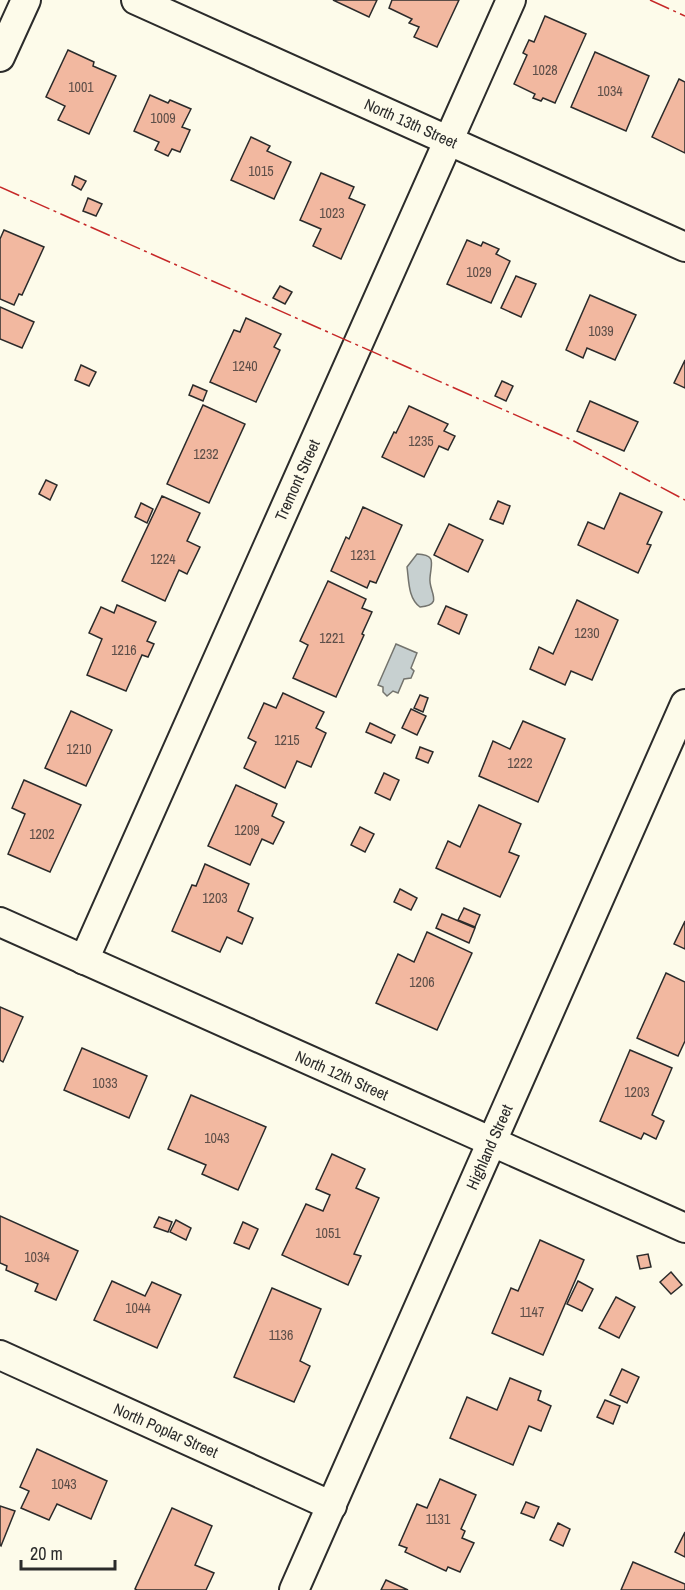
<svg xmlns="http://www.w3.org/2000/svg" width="685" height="1590" viewBox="0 0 685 1590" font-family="'Archivo Narrow',sans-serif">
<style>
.water{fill:#c7d0d0;stroke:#74746e;stroke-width:1.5}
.building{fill:#f2b8a0;stroke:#2b2b2b;stroke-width:1.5}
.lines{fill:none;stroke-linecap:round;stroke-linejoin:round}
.minor-casing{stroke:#2b2b2b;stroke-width:32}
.minor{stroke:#fdfbea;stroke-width:28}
.power{stroke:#c62828;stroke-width:1.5;stroke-dasharray:21 4.5 3 4.5;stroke-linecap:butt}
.labels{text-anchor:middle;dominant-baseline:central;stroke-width:4.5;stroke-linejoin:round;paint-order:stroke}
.number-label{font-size:14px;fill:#5d4e48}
.street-label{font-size:16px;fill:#2b2b2b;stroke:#fdfbea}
</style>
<rect width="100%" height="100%" fill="#fdfbea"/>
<g class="water">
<path d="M417,554C437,555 431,563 430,578C428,591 445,605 420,607C408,598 409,581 407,567Z"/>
<polygon points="396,644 417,653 411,668 414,671 411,678 404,679 398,693 393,691 387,696 383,692 383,687 378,685"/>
</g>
<g class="building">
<polygon points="333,0 377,0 369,17"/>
<polygon points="392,0 459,0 437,47 414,37 419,27 409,23 412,19 389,8"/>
<polygon points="545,16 586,34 555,103 543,98 541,101 533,98 535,94 514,84 527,55 523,53 529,40 534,42"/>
<polygon points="68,50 94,62 93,66 116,76 89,134 58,120 65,106 46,97"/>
<polygon points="595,52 649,76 626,131 571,107"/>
<polygon points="679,79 685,82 685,153 652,137"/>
<polygon points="150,95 168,103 170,100 191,109 182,127 190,130 180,152 172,149 168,156 155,150 159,142 134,131"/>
<polygon points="251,137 270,146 267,151 291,162 274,199 231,180"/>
<polygon points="321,173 354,187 349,198 365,205 341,259 313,246 321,229 300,220"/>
<polygon points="75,176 86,181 81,190 72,185"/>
<polygon points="88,198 102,204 96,216 83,211"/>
<polygon points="4,230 44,247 22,295 19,294 14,305 0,299 0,239"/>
<polygon points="467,240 481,246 483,242 499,249 496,254 510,261 491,303 447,284"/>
<polygon points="516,276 536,284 521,317 501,308"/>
<polygon points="280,286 292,292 285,304 273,298"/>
<polygon points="590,295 636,315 615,360 587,348 583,358 566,350"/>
<polygon points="0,307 34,322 22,348 0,339"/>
<polygon points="246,318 281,334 274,347 280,350 256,402 210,382 234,330 240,332"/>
<polygon points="685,360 685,388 674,383"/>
<polygon points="81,365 96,372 89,386 75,380"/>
<polygon points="502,381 513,386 506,401 495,396"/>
<polygon points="193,385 207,391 203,401 189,395"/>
<polygon points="590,401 638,422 624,451 577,431"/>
<polygon points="203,405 245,424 209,503 167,484"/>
<polygon points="409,406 448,424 444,431 455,436 448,450 439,446 424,477 382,457 394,432 396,433"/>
<polygon points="46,480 57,485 50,500 39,494"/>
<polygon points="620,493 662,512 647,544 651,545 638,573 578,545 588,522 604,529"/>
<polygon points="162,496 200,513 187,541 200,547 187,574 179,570 165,601 122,581"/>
<polygon points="498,501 510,506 503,524 490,519"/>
<polygon points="141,503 153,509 147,523 135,517"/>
<polygon points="363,507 402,525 376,583 370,581 367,588 331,571 346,537 349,539"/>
<polygon points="449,524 483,540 468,572 434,555"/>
<polygon points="328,581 366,599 362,608 372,612 362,634 364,635 336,697 293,678 308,645 300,641"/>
<polygon points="577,600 618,620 592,680 571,671 565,685 530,669 539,647 553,654"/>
<polygon points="117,605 156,622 147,641 154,644 148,657 142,655 126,691 87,675 102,639 89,633 101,607 114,613"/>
<polygon points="446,606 467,615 459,634 438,624"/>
<polygon points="283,693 324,712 316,728 326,733 311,767 297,761 285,788 244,768 256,742 248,738 264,703 276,708"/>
<polygon points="420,695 428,698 423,712 414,708"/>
<polygon points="411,709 426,716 417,735 402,728"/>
<polygon points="71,711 112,730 86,786 45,768"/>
<polygon points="523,721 565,739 538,802 479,776 493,741 510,749"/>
<polygon points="370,723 395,735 391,743 366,732"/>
<polygon points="420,747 433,752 428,763 416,758"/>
<polygon points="384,773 399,780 390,800 375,793"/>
<polygon points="24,780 81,805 50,872 8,854 25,814 12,808"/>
<polygon points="236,785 277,804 272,816 284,822 273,844 262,839 250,865 208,846"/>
<polygon points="479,805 521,824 509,852 519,856 500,897 436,868 448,841 460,847"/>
<polygon points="360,827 374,834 365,852 351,845"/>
<polygon points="205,864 249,884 238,911 253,918 242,944 227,937 220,952 172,931 192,885 196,886"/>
<polygon points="400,889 417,898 411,910 394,902"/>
<polygon points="464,908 480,915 475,927 458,920"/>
<polygon points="442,914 475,928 469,943 436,928"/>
<polygon points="685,921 685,949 674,944"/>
<polygon points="427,932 472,953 437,1030 376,1003 398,954 414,962"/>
<polygon points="666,973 685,982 685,1041 678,1056 637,1038"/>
<polygon points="0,1007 23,1017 3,1062 0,1060"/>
<polygon points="82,1048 147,1076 129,1118 64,1090"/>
<polygon points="630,1050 672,1068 652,1115 664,1121 656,1139 644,1133 641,1139 600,1121"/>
<polygon points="191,1095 266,1127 238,1190 202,1174 206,1165 168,1149"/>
<polygon points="332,1154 365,1169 356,1188 379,1198 354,1254 361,1256 348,1285 282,1255 306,1204 323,1211 330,1195 316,1189"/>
<polygon points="0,1216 78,1251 56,1300 35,1291 38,1284 6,1270 7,1266 0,1263"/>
<polygon points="159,1217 172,1222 168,1232 154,1227"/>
<polygon points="176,1220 191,1228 186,1240 170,1232"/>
<polygon points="243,1222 258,1229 249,1249 234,1243"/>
<polygon points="540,1240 584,1260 543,1355 492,1333 511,1288 518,1291"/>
<polygon points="648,1254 651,1267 640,1269 637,1256"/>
<polygon points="671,1272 682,1285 671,1294 660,1282"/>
<polygon points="112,1281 145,1296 152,1282 181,1295 157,1348 94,1320"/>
<polygon points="578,1281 593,1289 582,1311 567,1304"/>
<polygon points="272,1288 321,1309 300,1361 310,1366 294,1402 234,1377"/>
<polygon points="616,1297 635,1307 619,1338 599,1328"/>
<polygon points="622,1369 639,1377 627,1403 610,1395"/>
<polygon points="510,1378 541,1391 538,1400 551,1406 541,1431 529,1426 513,1465 450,1438 467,1397 497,1410"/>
<polygon points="605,1400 620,1406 613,1424 597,1417"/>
<polygon points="37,1449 107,1481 91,1519 57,1504 49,1520 21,1508 29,1491 20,1487"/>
<polygon points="440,1479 476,1495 461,1529 465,1531 462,1538 474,1543 460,1572 448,1567 446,1571 405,1552 407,1548 399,1545 417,1504 427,1508"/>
<polygon points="526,1502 539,1507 534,1518 521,1513"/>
<polygon points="0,1506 15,1511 1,1546 0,1545"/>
<polygon points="172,1508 212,1526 195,1565 214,1573 206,1590 137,1590 135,1589"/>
<polygon points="558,1523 570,1529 563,1546 550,1540"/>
<polygon points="685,1532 685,1557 675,1552"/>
<polygon points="633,1562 685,1584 685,1590 621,1590"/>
<polygon points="386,1580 408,1590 381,1590"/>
</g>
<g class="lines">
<g class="minor-casing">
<g id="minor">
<polyline points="136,0 685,247"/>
<polyline points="0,57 26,0"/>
<polyline points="0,922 685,1228"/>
<polyline points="84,960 511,0"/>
<polyline points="0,1355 332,1506"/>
<polyline points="294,1590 685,704"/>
</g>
</g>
<use href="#minor" class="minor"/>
<g class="power">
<polyline points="650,0 685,16"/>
<polyline points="0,187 572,440 685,500"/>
</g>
</g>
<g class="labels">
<g class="number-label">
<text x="545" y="70">1028</text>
<text x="81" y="87">1001</text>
<text x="610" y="91">1034</text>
<text x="163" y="118">1009</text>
<text x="261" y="171">1015</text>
<text x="332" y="213">1023</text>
<text x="479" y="272">1029</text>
<text x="601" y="331">1039</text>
<text x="245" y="366">1240</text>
<text x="421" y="441">1235</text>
<text x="206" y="454">1232</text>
<text x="363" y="555">1231</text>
<text x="163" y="559">1224</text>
<text x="587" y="633">1230</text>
<text x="332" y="638">1221</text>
<text x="124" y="650">1216</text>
<text x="287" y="740">1215</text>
<text x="79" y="749">1210</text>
<text x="520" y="763">1222</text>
<text x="247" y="830">1209</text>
<text x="42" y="834">1202</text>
<text x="215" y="898">1203</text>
<text x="422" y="982">1206</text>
<text x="105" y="1083">1033</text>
<text x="637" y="1092">1203</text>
<text x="217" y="1138">1043</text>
<text x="328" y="1233">1051</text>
<text x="37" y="1257">1034</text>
<text x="138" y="1308">1044</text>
<text x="532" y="1312">1147</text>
<text x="281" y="1335">1136</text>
<text x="64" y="1484">1043</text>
<text x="438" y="1519">1131</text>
</g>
<g class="street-label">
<text transform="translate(411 123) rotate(24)">North 13th Street</text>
<text transform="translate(297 480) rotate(-66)">Tremont Street</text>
<text transform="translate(342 1075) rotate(24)">North 12th Street</text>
<text transform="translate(489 1147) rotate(-66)">Highland Street</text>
<text transform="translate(166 1430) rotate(24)">North Poplar Street</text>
</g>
</g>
<path d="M21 1560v9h94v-9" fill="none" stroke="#2b2b2b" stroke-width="3"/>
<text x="30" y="1560" font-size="18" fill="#2b2b2b" stroke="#fdfbea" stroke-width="4.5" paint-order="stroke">20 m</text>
</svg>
